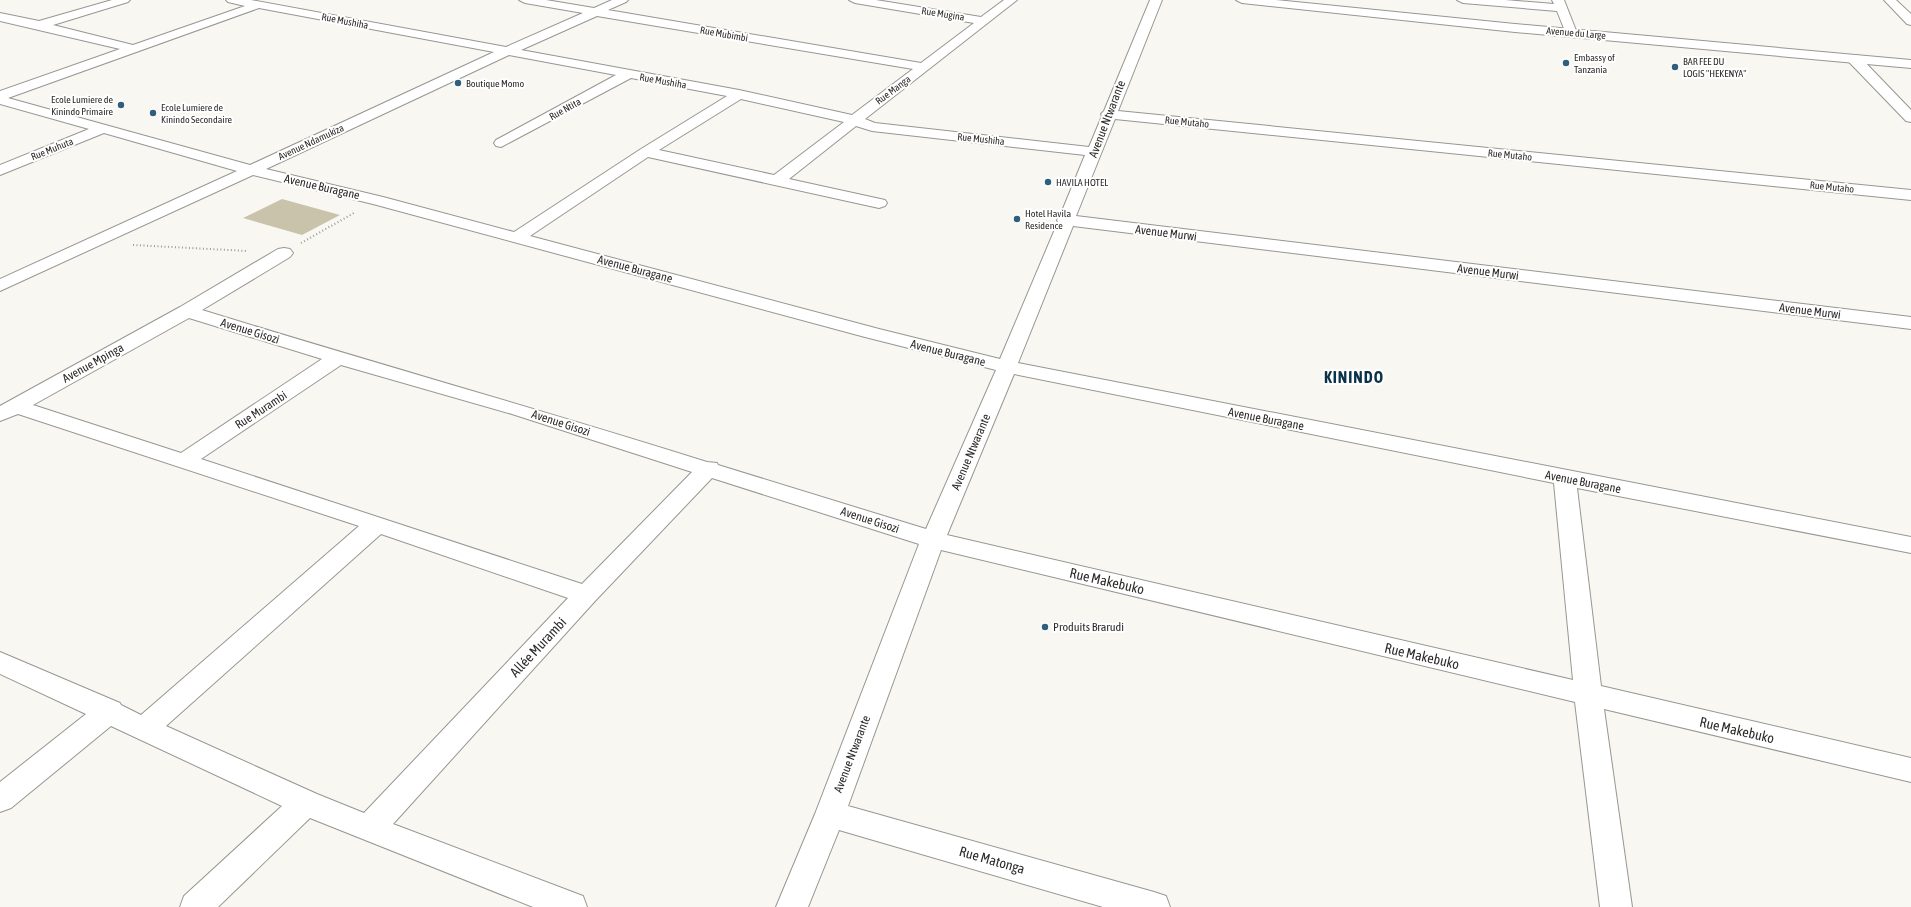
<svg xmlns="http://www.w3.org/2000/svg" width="1911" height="907" viewBox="0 0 1911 907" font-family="'Asap Condensed',sans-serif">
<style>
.green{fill:#cac3ac}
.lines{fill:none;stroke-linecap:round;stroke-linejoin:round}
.minor-casing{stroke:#989692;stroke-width:2}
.secondary-casing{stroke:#989692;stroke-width:2}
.path{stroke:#9b9a96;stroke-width:2;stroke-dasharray:1 2.5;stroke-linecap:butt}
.minor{fill:#fff;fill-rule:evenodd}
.secondary{fill:#fff;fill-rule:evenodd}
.poi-dot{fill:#305f7e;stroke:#fff;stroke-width:1.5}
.labels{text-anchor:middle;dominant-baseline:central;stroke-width:4;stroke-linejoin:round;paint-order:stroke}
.far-street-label{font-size:10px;fill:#2d2c2a;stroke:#fff}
.far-poi-label{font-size:10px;fill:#2d2c2a;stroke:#fff;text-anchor:start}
.street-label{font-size:12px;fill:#2d2c2a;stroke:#fff}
.poi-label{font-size:12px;fill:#2d2c2a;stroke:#fff;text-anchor:start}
.near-street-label{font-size:14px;fill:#2d2c2a;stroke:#fff}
.district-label{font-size:16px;font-weight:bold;letter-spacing:1px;fill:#0a334a;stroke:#fff}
</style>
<rect width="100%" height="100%" fill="#f9f7f2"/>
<polygon class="green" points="282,199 340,215 302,235 243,218"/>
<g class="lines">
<g class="minor-casing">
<g id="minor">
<path d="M112,0H130L128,2L53,25L133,45L245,6L228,2L226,0H251L506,47L583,13L525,3L519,0H546L594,8L612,0H628L626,2L608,10L921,63L974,23L855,3L849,0H876L981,17L1004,0H1017L865,119L875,123L1089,147L1102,116L1101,114L1104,111L1150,0H1162L1118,111L1911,190V200L1115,119L1076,216L1911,317V329L1073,226L1018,363L1911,537V553L1577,488L1601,686L1911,758V782L1604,709L1632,907H1600L1575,702L941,550L848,806L1154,892L1166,896L1170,907H1103L839,830L808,907H776L815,814L919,544L712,478L595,601L393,824L583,896L587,907H533L310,818L218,907H180L184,896L282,806L111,726L11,808L0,812V782L86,714L0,674V652L120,703L121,705L141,715L359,526L18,414L0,421V406L180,307L278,249L284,248L290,249L293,253L290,257L202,310C370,362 539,409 707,462L717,463L718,465L926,529L996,370L865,337L373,204L253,175L0,291V279L237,171L104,133L0,175V165L89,129L0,104V91L120,49L0,21V13L39,21ZM259,8L494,52L250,165L8,98ZM597,16L913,69L852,115L739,90L521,50ZM509,55L616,75L496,140L494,143L496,146L501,147L631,78L727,96L641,149L514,232L383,197L266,169ZM741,99L844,122L774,175L659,150ZM856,126L872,131L1085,155L1060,216L1057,220L1058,222L1000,359L879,329L530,236L648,157L879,208L885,206L887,203L885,200L789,179ZM189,318L322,359L181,453L33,405ZM341,365L512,414L692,472L582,584L201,459ZM1014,374L1554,483L1573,680L947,535ZM381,534L568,598L364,813L317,794L166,726Z"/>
<polygon points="1457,0 1505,0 1554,4 1552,0 1564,0 1577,33 1571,37 1567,36 1557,11 1463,3"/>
<polygon points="1884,0 1896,0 1911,14 1911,25 1907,24"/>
<polygon points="1854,55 1859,56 1911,110 1911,122 1906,121 1849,62 1848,59 1849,56"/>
</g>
</g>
<g class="secondary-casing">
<polygon id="secondary" points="1236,0 1276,0 1515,24 1911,60 1911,68 1515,32 1242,3"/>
</g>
<g class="path">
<polyline points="301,243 354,213"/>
<polyline points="133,245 248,251"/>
</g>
<use href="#minor" class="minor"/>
<use href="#secondary" class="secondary"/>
</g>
<g class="poi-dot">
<circle cx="1566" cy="63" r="4"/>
<circle cx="1675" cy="67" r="4"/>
<circle cx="458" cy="83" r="4"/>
<circle cx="121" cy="105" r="4"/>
<circle cx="153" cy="113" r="4"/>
<circle cx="1048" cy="182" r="4"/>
<circle cx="1017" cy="219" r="4"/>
<circle cx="1045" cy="627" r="4"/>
</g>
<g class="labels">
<g class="far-street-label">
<text transform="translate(943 14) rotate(9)">Rue Mugina</text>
<text transform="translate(345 21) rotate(11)">Rue Mushiha</text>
<text transform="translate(1576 33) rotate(5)">Avenue du Large</text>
<text transform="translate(724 34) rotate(10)">Rue Mubimbi</text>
<text transform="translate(663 81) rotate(10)">Rue Mushiha</text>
<text transform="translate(893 90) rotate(-37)">Rue Manga</text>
<text transform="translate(565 109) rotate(-29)">Rue Ntita</text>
<text transform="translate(1187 122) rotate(6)">Rue Mutaho</text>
<text transform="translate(981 139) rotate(6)">Rue Mushiha</text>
<text transform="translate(311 142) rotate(-25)">Avenue Ndamukiza</text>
<text transform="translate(52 149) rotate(-22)">Rue Muhuta</text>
<text transform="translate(1510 155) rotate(6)">Rue Mutaho</text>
<text transform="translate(1832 187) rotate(6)">Rue Mutaho</text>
</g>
<g class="far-poi-label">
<text x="1574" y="57">Embassy of<tspan x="1574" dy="12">Tanzania</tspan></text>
<text x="1683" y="61">BAR FEE DU<tspan x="1683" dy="12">LOGIS "HEKENYA"</tspan></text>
<text x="466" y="83">Boutique Momo</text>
<text x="113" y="99" text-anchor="end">Ecole Lumiere de<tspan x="113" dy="12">Kinindo Primaire</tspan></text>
<text x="161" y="107">Ecole Lumiere de<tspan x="161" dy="12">Kinindo Secondaire</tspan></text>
<text x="1056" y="182">HAVILA HOTEL</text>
<text x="1025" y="213">Hotel Havila<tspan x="1025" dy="12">Residence</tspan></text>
</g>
<g class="street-label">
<text transform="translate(1107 119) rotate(-69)">Avenue Ntwarante</text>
<text transform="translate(322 187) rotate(13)">Avenue Buragane</text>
<text transform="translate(1166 233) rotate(7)">Avenue Murwi</text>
<text transform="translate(635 269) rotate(15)">Avenue Buragane</text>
<text transform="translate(1488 272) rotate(7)">Avenue Murwi</text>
<text transform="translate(1810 311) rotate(7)">Avenue Murwi</text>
<text transform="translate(250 331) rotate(17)">Avenue Gisozi</text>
<text transform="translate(948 353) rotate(14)">Avenue Buragane</text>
<text transform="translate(93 363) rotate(-29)">Avenue Mpinga</text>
<text transform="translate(261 410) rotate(-33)">Rue Murambi</text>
<text transform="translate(1266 419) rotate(11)">Avenue Buragane</text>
<text transform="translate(561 423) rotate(18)">Avenue Gisozi</text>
<text transform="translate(971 452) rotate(-67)">Avenue Ntwarante</text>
<text transform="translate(1583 482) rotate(11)">Avenue Buragane</text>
<text transform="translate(870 520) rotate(18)">Avenue Gisozi</text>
<text transform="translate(852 754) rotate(-69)">Avenue Ntwarante</text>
</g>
<g class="poi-label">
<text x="1053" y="627">Produits Brarudi</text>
</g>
<g class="near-street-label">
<text transform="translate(1107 581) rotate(13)">Rue Makebuko</text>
<text transform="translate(538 647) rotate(-47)">Allée Murambi</text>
<text transform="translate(1422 656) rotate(13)">Rue Makebuko</text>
<text transform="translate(1737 730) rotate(13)">Rue Makebuko</text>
<text transform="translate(992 860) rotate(16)">Rue Matonga</text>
</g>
<g class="district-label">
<text x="1354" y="377">KININDO</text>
</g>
</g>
</svg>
